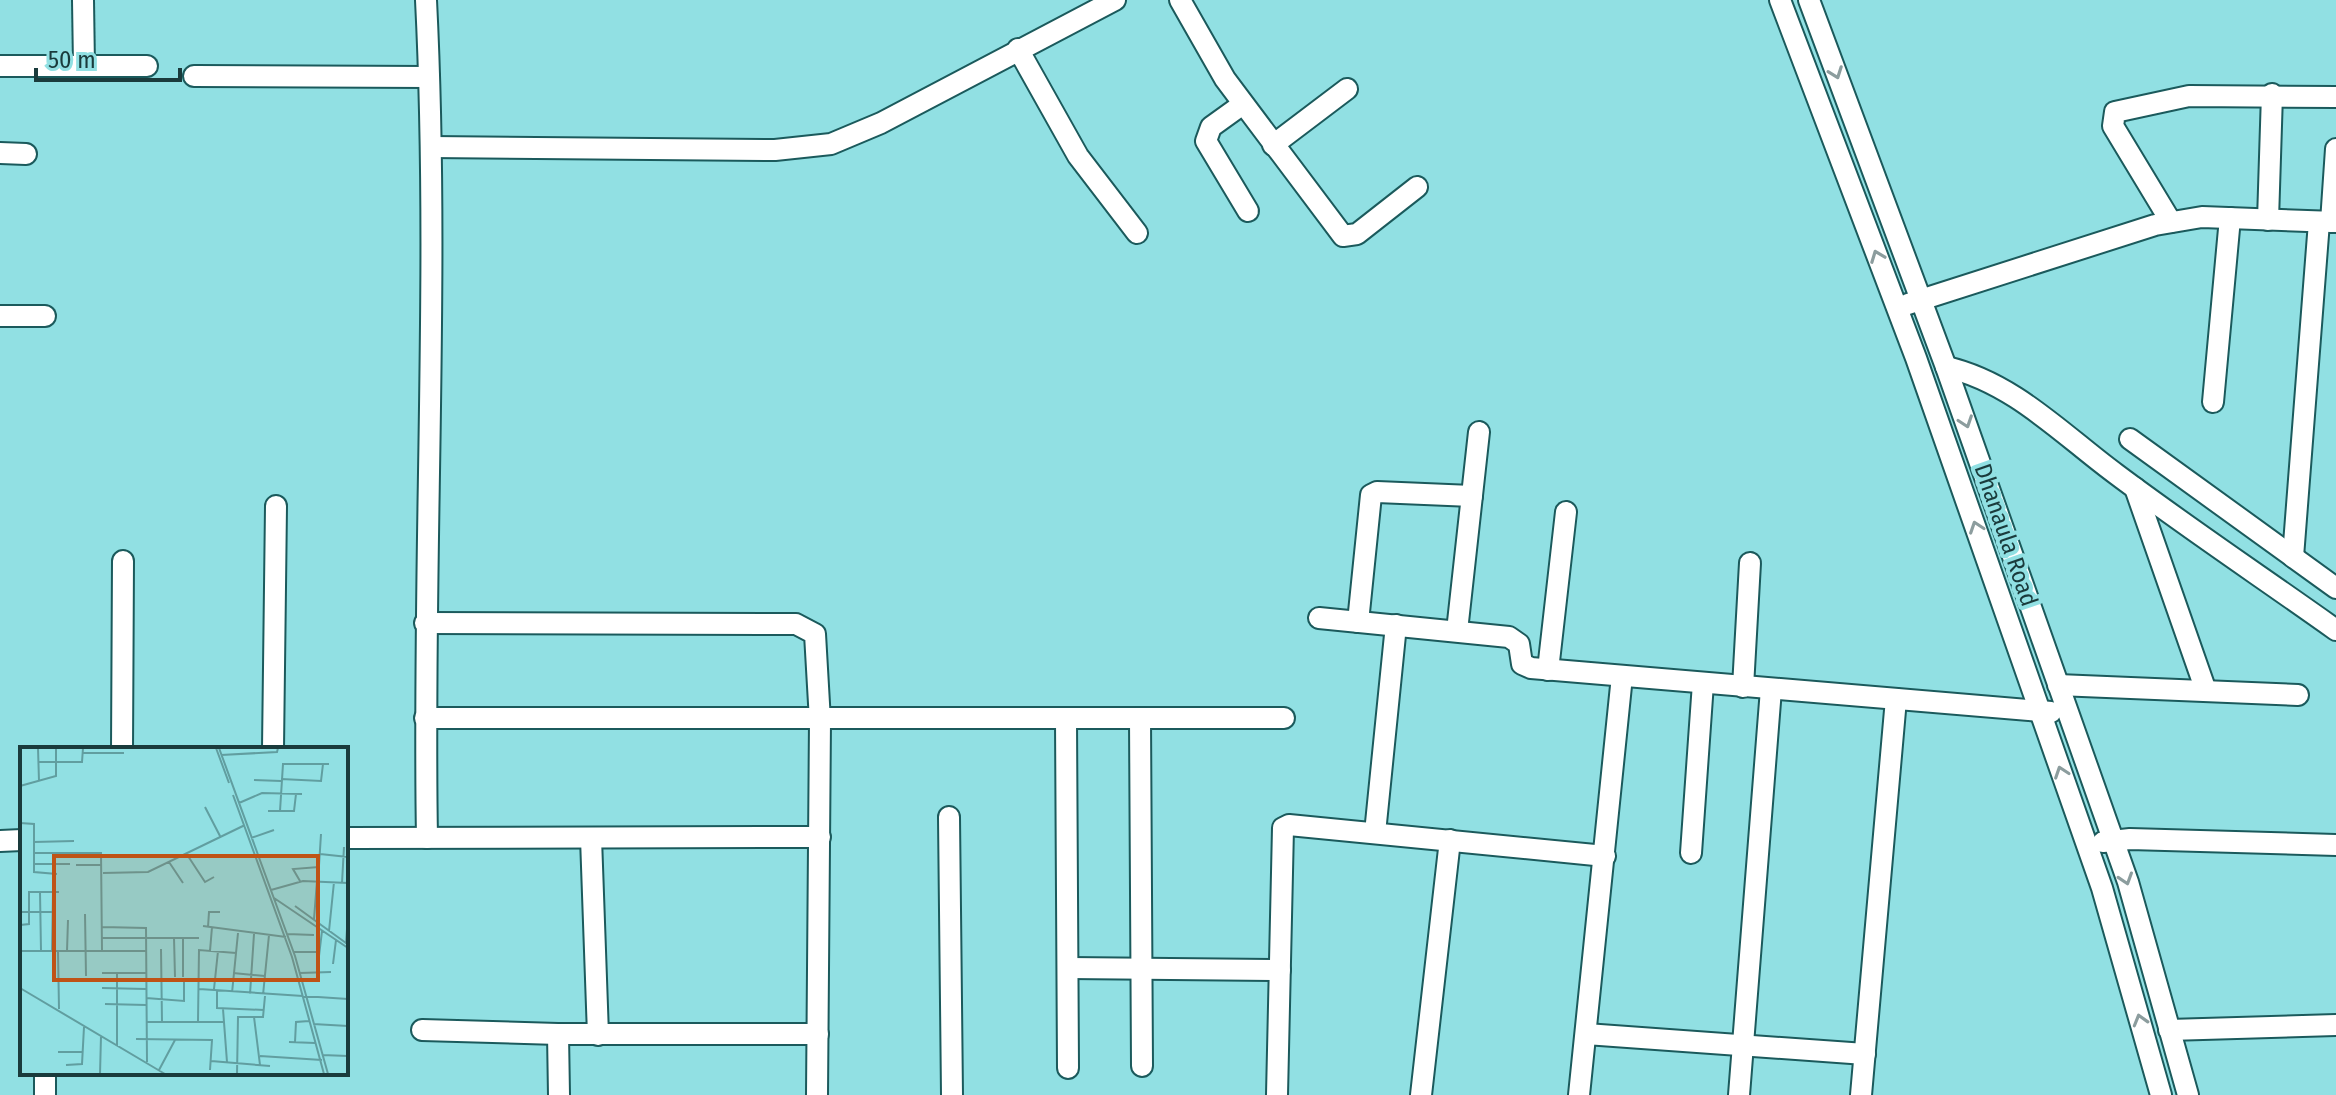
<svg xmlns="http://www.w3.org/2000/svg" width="2336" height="1095" viewBox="0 0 2336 1095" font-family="'Fira Sans Condensed',sans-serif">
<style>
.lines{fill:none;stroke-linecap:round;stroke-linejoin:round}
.minor-casing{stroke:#1b5a5c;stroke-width:24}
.minor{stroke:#fff;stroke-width:20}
.oneway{stroke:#8c9d9e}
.labels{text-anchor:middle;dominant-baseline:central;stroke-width:8;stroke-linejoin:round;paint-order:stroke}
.street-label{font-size:24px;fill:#1a3b3c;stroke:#91e0e3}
.inset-road{fill:none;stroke:#619ea0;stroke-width:2}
.view{fill:#bf5316;fill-opacity:0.15;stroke:#bf5316;stroke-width:4}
.inset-edge{fill:none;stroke:#1a3b3c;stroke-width:4}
</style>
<rect width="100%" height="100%" fill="#91e0e3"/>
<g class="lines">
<g class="minor-casing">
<g id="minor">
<polyline points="83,0 84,66"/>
<path d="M426,0C440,279 422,558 427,838"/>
<polyline points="1180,0 1225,79 1343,236 1357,234 1417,187"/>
<polyline points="1780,0 1916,358 2102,888 2161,1095"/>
<polyline points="1809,0 1946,367 2128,882 2188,1095"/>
<polyline points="1018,49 1078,156 1137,233"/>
<polyline points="0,66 147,66"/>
<polyline points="194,76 429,77"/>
<polyline points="1243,104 1211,127 1206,141 1248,211"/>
<polyline points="1273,145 1347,89"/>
<polyline points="431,147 775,150 831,144 881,123 1115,0"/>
<polyline points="0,153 26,154"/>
<polyline points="2268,220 2272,94"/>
<polyline points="2171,222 2113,126 2115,112 2189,96 2336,97"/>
<polyline points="2331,222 2336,149"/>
<polyline points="1908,304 2155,225 2202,217 2336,222"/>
<polyline points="0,316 45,316"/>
<path d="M1946,367C2013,382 2063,435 2116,474C2188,528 2263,578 2336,630"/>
<polyline points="2213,402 2230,218"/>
<polyline points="2130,439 2336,588"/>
<polyline points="2135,488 2206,691"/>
<polyline points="2293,557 2319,222"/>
<polyline points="1319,618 1509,637 1519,644 1522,664 1531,668 2051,712"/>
<polyline points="1358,622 1371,495 1377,492 1472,496"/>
<polyline points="425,623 796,624 815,634 820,721 817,1095"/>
<polyline points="1457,631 1479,432"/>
<polyline points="1548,670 1566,512"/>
<polyline points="2058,685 2298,695"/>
<polyline points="1743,687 1750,563"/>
<polyline points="425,718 1284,718"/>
<polyline points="1140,718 1142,1066"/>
<polyline points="1066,720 1068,1068"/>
<polyline points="122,749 123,561"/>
<polyline points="273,749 276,506"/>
<polyline points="949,817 952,1095"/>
<polyline points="1375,833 1396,625"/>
<polyline points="346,838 820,837"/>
<polyline points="591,838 598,1035"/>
<polyline points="0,841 22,840"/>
<polyline points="2103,842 2130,839 2336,845"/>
<polyline points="1691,853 1703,683"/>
<polyline points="1069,968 1280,970"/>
<polyline points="422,1030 558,1034 818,1034"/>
<polyline points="2169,1030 2336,1025"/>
<polyline points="558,1034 559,1095"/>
<polyline points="1586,1034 1865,1054"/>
<polyline points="45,1073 45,1095"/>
<polyline points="1277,1095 1283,828 1289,825 1605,856"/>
<polyline points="1421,1095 1450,840"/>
<polyline points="1579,1095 1622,676"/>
<polyline points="1739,1095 1771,689"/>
<polyline points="1861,1095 1896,699"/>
</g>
</g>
<use href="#minor" class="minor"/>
</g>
<defs><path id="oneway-chevron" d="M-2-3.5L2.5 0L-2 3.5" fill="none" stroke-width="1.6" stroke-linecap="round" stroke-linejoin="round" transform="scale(2)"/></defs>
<g class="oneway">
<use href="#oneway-chevron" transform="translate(1836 73) rotate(70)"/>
<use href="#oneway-chevron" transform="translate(1877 256) rotate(-111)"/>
<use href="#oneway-chevron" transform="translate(1966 422) rotate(71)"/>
<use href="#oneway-chevron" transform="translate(1976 527) rotate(-109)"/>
<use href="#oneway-chevron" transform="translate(2061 772) rotate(-109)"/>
<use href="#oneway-chevron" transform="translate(2126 879) rotate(72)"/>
<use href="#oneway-chevron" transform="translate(2140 1020) rotate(-106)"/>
</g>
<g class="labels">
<g class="street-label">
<text transform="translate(2006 535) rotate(71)">Dhanaula Road</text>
</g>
</g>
<g transform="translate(20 747)">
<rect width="328" height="328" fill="#91e0e3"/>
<path class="inset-road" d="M18,1L19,34M196,1L209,36M199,1L275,209L308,327M63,6H104M201,8L257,5L258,1M18,15H62L63,1M261,32L301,34L303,17M234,33L261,34M0,39L36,29V1M213,48L272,210L304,327M219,56L242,46L282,47M185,60L200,89M248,64H274L276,47M260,64L263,17H309M0,76L14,77V125L37,127M231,91L254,83M14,95L54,94M14,106H81L82,204M166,106L185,135L194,130M300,107L328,110M149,115L163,136M14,117H50M56,118H82M83,126L128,125L225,78M280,134L273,122L299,120M298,134L301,87M322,136L324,100M251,143L283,134L328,136M20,145L21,204M254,151L328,201M275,159L326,196M0,165H32M65,167L66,229M294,172L297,134M0,178L9,177V145H39M183,179L266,190M82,180L126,181L127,315M188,180L189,165H200M309,184L314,135M267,187L294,188M82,191H179M154,191L155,230M163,191V230M326,197L328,167M141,202L142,275M0,204H126M38,204L39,262M47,204L48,173M190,204L192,180M32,205L33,145M273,205H300M299,209L302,184M313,217L316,193M82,226H126M97,226V300M213,226L245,229M280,226L311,225M0,241L145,327M82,241L126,242M179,242L328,252M194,242L198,204M197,243V261L244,263M212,246L218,186M230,247L234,187M243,248L249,188M126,251L164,254V235M85,257L126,258M203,262L207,315M234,270L240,318M178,274L179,203L216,206M127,275H203M293,277L328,279M116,292L192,293L190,323M269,295L295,296M275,295L276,275L289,274M38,305H63M302,308L328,309M240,309L302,313M191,314L250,319M46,318L62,317L64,280M139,323L155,293M80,327L81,289M217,327L218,270H243L245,249"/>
<path class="view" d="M34,109H298V233H34Z"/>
<rect width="328" height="328" class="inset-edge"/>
</g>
<path d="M36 68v12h144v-12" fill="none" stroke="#1a3b3c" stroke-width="4"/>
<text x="48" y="68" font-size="24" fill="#1a3b3c" stroke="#91e0e3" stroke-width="6" paint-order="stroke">50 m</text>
</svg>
